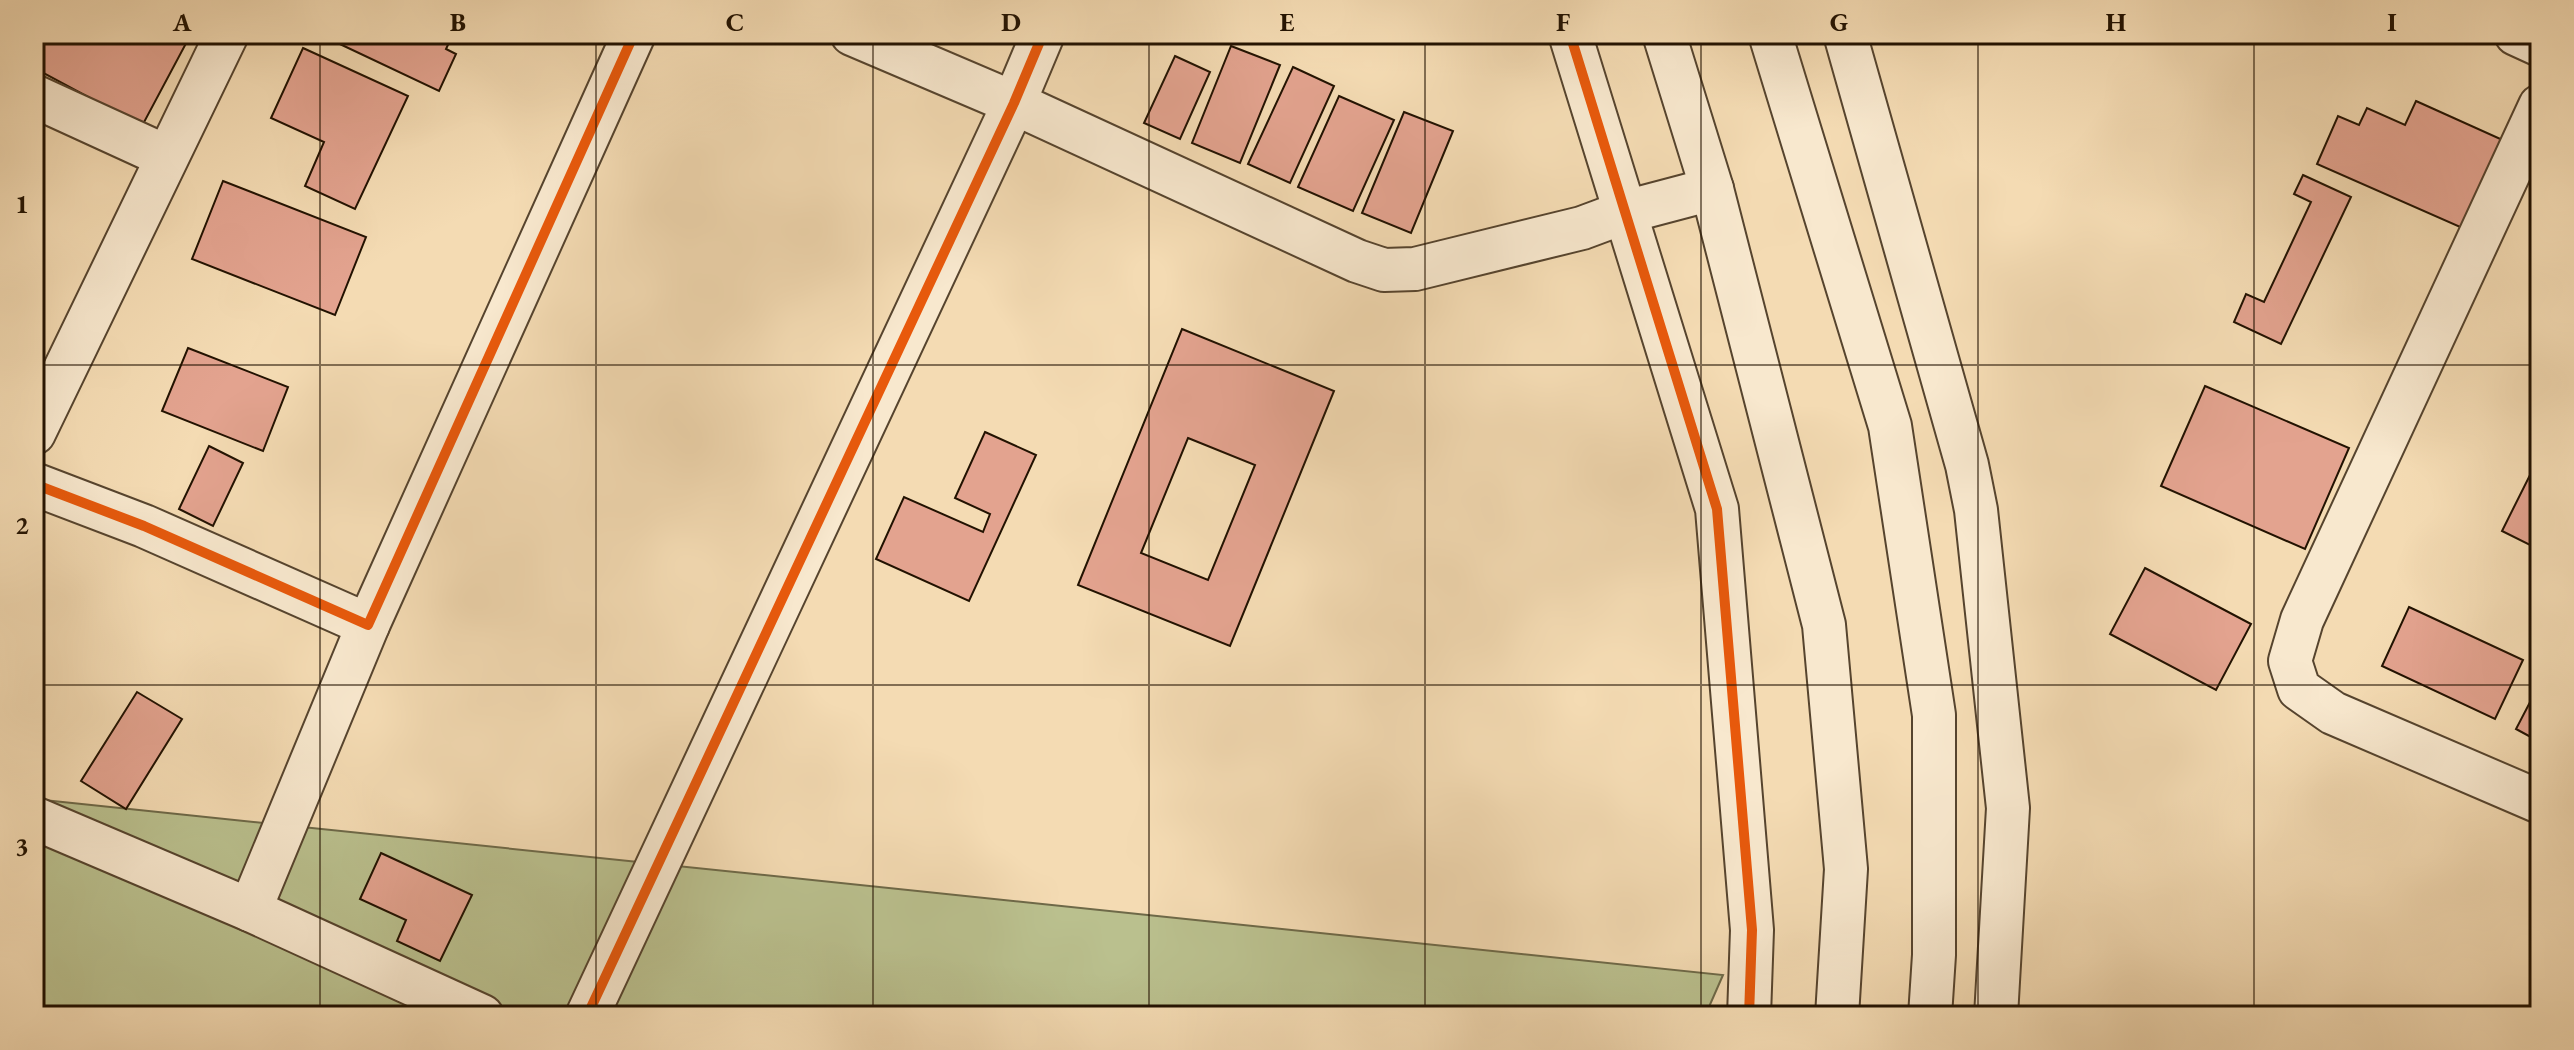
<svg xmlns="http://www.w3.org/2000/svg" width="2574" height="1050" viewBox="0 0 2574 1050" font-family="'EB Garamond',serif">
<style>
.green{fill:#bac08e;stroke:#6e6948;stroke-width:2}
.building{fill:#e3a38f;stroke:#221201;stroke-width:2;fill-rule:evenodd}
.lines{fill:none;stroke-linecap:round;stroke-linejoin:round}
.minor-casing{stroke:#56442e;stroke-width:46}
.minor{stroke:#f8e8ce;stroke-width:42}
.cycleway-casing{stroke:#f8e8ce;stroke-width:15}
.cycleway{stroke:#e8590c;stroke-width:10}
.grid{fill:none;stroke:#221201;stroke-width:2;stroke-opacity:0.55}
.neatline{fill:none;stroke:#221201;stroke-width:3}
.grid-label{font-size:26px;text-anchor:middle;font-weight:bold;fill:#221201}
</style>
<rect width="100%" height="100%" fill="#f4dbb3"/>
<filter id="stains"><feTurbulence type="fractalNoise" baseFrequency=".0025" numOctaves="4"/><feColorMatrix values="0 0 0 0 .2 0 0 0 0 .09 0 0 0 0 .02 0 0 0 .5 -.17"/></filter>
<radialGradient id="worn" r=".72"><stop offset=".6" stop-color="#630" stop-opacity="0"/><stop offset="1" stop-color="#630" stop-opacity=".3"/></radialGradient>
<polygon class="green" points="34,799 1723,975 1705,1016 34,1016"/>
<g class="building">
<polygon points="49,34 191,34 142,126 34,68 34,61"/>
<polygon points="327,34 453,34 446,49 456,54 439,91 325,37"/>
<polygon points="1231,46 1280,65 1240,163 1192,143"/>
<polygon points="303,48 408,96 355,209 305,186 324,142 271,118"/>
<polygon points="1175,56 1210,72 1180,139 1144,123"/>
<polygon points="1293,67 1334,86 1290,183 1248,164"/>
<polygon points="1339,96 1394,120 1353,211 1298,187"/>
<polygon points="2416,101 2516,146 2476,234 2317,164 2338,116 2359,125 2367,108 2405,125"/>
<polygon points="1404,112 1453,131 1411,233 1362,213"/>
<polygon points="34,166 42,170 34,188"/>
<polygon points="2303,175 2351,197 2281,344 2234,322 2246,294 2264,302 2311,202 2294,194"/>
<polygon points="223,181 366,237 335,315 192,259"/>
<path d="M1182,329L1334,391L1230,646L1078,585ZM1188,438L1255,465L1208,580L1141,553Z"/>
<polygon points="188,348 288,387 263,451 162,411"/>
<polygon points="2205,386 2349,448 2305,549 2161,486"/>
<polygon points="985,432 1036,455 969,601 876,559 904,497 983,532 990,514 955,498"/>
<polygon points="209,446 243,463 213,526 179,509"/>
<polygon points="2533,469 2540,472 2540,550 2502,531"/>
<polygon points="2145,568 2251,624 2216,690 2110,634"/>
<polygon points="2409,607 2523,660 2495,719 2382,666"/>
<polygon points="2540,683 2540,742 2516,729"/>
<polygon points="137,692 182,719 126,809 81,781"/>
<polygon points="381,853 472,895 440,961 397,941 406,920 360,899"/>
</g>
<g class="lines">
<g class="minor-casing">
<g id="minor">
<polyline points="852,34 1014,103 1357,261 1384,270 1415,269 1582,228 1625,212 1712,189"/>
<polyline points="1570,34 1717,509 1752,930 1749,1016"/>
<polyline points="1664,34 1712,189 1824,625 1846,869 1837,1016"/>
<polyline points="1770,34 1890,426 1934,715 1934,955 1930,1016"/>
<polyline points="1845,34 1967,465 1976,510 2008,808 1996,1016"/>
<polyline points="2516,34 2540,45"/>
<polyline points="34,96 165,156"/>
<polyline points="2540,106 2302,620 2290,661 2299,689 2333,713 2540,802"/>
<polyline points="34,433 227,34"/>
<polyline points="34,484 144,526 368,625 634,34"/>
<polyline points="34,818 250,910 482,1016"/>
<polyline points="250,910 368,625"/>
<polyline points="587,1016 1014,103 1043,34"/>
</g>
</g>
<use href="#minor" class="minor"/>
<g class="cycleway-casing">
<g id="cycleway">
<polyline points="1570,34 1717,509 1752,930 1749,1016"/>
<polyline points="34,484 144,526 368,625 634,34"/>
<polyline points="587,1016 1014,103 1043,34"/>
</g>
</g>
<use href="#cycleway" class="cycleway"/>
</g>
<path class="grid" d="M320,34V1016M596,34V1016M873,34V1016M1149,34V1016M1425,34V1016M1701,34V1016M1978,34V1016M2254,34V1016M34,365H2540M34,685H2540"/>
<rect width="2574" height="1050" fill="none" stroke="#f4dbb3" stroke-width="88"/>
<rect x="44" y="44" width="2486" height="962" class="neatline"/>
<g class="grid-label">
<text x="182" y="31">A</text>
<text x="458" y="31">B</text>
<text x="735" y="31">C</text>
<text x="1011" y="31">D</text>
<text x="1287" y="31">E</text>
<text x="1563" y="31">F</text>
<text x="1839" y="31">G</text>
<text x="2116" y="31">H</text>
<text x="2392" y="31">I</text>
<text x="22" y="213">1</text>
<text x="22" y="534">2</text>
<text x="22" y="855">3</text>
</g>
<rect width="100%" height="100%" filter="url(#stains)"/>
<rect width="100%" height="100%" fill="url(#worn)"/>
</svg>
